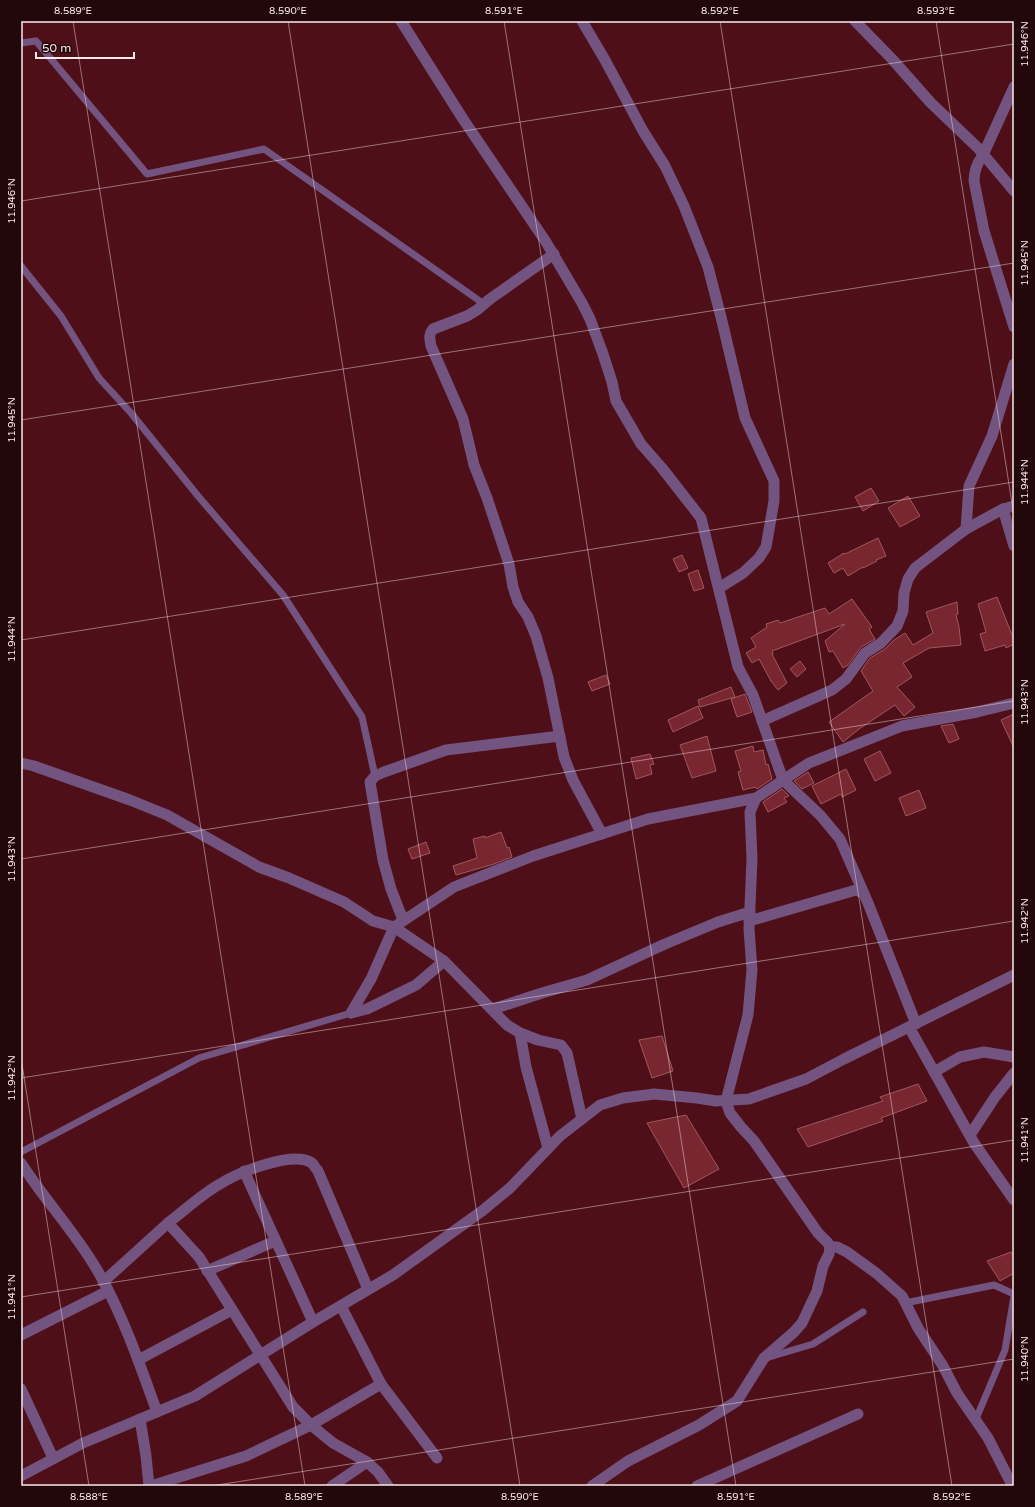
<svg xmlns="http://www.w3.org/2000/svg" width="1035" height="1507" viewBox="0 0 1035 1507" font-family="'Varela Round',sans-serif">
<style>
.building{fill:#782630;stroke:#9f595d}
.lines{fill:none;stroke-linecap:round;stroke-linejoin:round}
.service{stroke:#73537f;stroke-width:7}
.minor{stroke:#73537f;stroke-width:11}
.tertiary{stroke:#73537f;stroke-width:11}
.ticks{fill:none;stroke:#fae9e9;stroke-width:1;stroke-opacity:0.45}
.neatline{fill:none;stroke:#fae9e9;stroke-width:1.5}
.ticks-label{font-size:10px;text-anchor:middle;fill:#fae9e9}
</style>
<rect width="100%" height="100%" fill="#4e0f19"/>
<g class="building">
<polygon points="871,488 879,501 863,511 855,497"/>
<polygon points="908,496 920,516 900,527 888,508"/>
<polygon points="878,538 886,556 876,560 877,561 863,568 863,567 848,576 843,568 834,573 828,563 844,553 845,554"/>
<polygon points="682,555 688,568 679,572 673,559"/>
<polygon points="698,570 704,588 694,591 688,574"/>
<polygon points="997,597 1014,640 1014,644 1006,648 1005,645 985,651 980,634 986,632 978,604"/>
<polygon points="852,599 872,627 869,629 875,639 861,647 848,665 843,668 833,651 829,652 825,641 845,624 772,651 773,654 772,654 787,683 778,690 771,681 759,659 752,663 746,653 756,647 751,638 767,627 766,624 778,620 780,623 825,608 829,614"/>
<polygon points="957,602 958,614 956,615 959,627 961,645 929,648 903,663 912,677 897,687 915,707 904,716 895,705 859,729 843,742 829,722 873,691 861,671 870,658 885,649 894,640 905,633 913,645 933,633 926,612"/>
<polygon points="800,661 806,669 797,677 790,669"/>
<polygon points="606,675 610,684 592,691 588,682"/>
<polygon points="731,687 735,697 700,707 698,700"/>
<polygon points="745,694 752,712 737,717 731,699"/>
<polygon points="698,706 703,718 673,732 668,720"/>
<polygon points="1014,714 1014,748 1001,720"/>
<polygon points="953,724 959,739 949,743 941,726"/>
<polygon points="707,736 716,771 692,778 680,745"/>
<polygon points="753,746 754,752 763,750 766,765 768,764 772,779 757,789 755,787 743,790 738,772 741,771 735,751"/>
<polygon points="880,751 891,773 875,781 864,759"/>
<polygon points="650,754 654,764 650,765 652,774 636,779 631,758"/>
<polygon points="846,769 856,790 842,797 841,794 821,804 812,786"/>
<polygon points="808,772 814,783 802,789 794,781"/>
<polygon points="782,789 789,796 784,798 787,802 768,812 763,802"/>
<polygon points="919,790 926,808 906,816 899,798"/>
<polygon points="501,832 507,848 509,847 512,857 494,864 456,875 453,866 477,858 473,839 485,836 485,838"/>
<polygon points="426,842 430,853 412,859 408,849"/>
<polygon points="662,1036 673,1071 652,1078 639,1040"/>
<polygon points="918,1084 927,1101 881,1118 883,1121 808,1147 797,1129 883,1101 880,1097"/>
<polygon points="686,1115 719,1169 684,1188 647,1123"/>
<polygon points="1011,1252 1014,1257 1014,1273 1000,1281 987,1261"/>
</g>
<g class="lines">
<g class="service">
<polyline points="21,43 36,41 147,174 264,149 484,304"/>
<polyline points="21,266 61,316 99,378 131,413 198,496 283,595 362,717 375,776"/>
<polyline points="21,1152 199,1058 351,1013"/>
<polyline points="905,1303 994,1285 1014,1294"/>
<polyline points="766,1358 813,1344 863,1312"/>
<polyline points="976,1419 1005,1350 1014,1296"/>
</g>
<g class="minor">
<polyline points="401,21 463,119 546,242 582,303 590,319 603,354 612,382 616,401 641,444 662,468 701,518 738,667 753,695 783,780 820,815 840,839 868,903 916,1024"/>
<polyline points="582,21 605,60 643,131 665,166 684,206 708,267 721,317 745,418 774,481 774,501 766,547 759,558 743,573 719,588"/>
<polyline points="855,21 893,60 930,102 978,148 1014,191"/>
<path d="M1014,87L983,155C977,163 974,170 974,181L984,231L1014,327"/>
<path d="M554,254L490,299L477,310L467,316L433,329C428,335 430,339 431,346L463,419L474,465L487,498L509,564L513,587L518,602L528,617L536,636L548,678L564,757L573,780L602,834"/>
<polyline points="1003,509 1014,546"/>
<polyline points="966,529 969,486 992,436 1014,364"/>
<polyline points="762,721 832,690 846,679 865,653 881,643 897,626 903,611 904,593 908,579 915,568 966,529 1003,509 1014,506"/>
<polyline points="21,763 34,766 130,800 167,815 259,867 289,878 344,902 373,921 394,927 444,961 507,1025 520,1033 538,1040 561,1045 567,1053 582,1119"/>
<polyline points="403,920 391,889 383,860 370,782 375,776 384,772 446,750 560,736"/>
<polyline points="749,921 856,890 863,893"/>
<polyline points="493,1009 542,993 587,980 665,944 718,922 750,912"/>
<polyline points="351,1013 371,979 394,927 454,887 533,856 648,819 756,798 809,763 902,726 977,712 1014,703"/>
<polyline points="351,1013 367,1009 416,985 444,961"/>
<polyline points="909,1027 974,1143 1014,1200"/>
<polyline points="520,1033 526,1067 548,1148"/>
<polyline points="934,1072 960,1057 984,1052 1014,1057"/>
<polyline points="970,1135 995,1097 1014,1073"/>
<path d="M21,1163C45,1201 78,1235 100,1275C124,1318 140,1365 157,1412"/>
<polyline points="244,1171 313,1322"/>
<path d="M168,1223C185,1210 202,1194 220,1184C237,1173 293,1150 312,1163C314,1165 316,1169 318,1171L368,1289"/>
<polyline points="830,1247 837,1247 847,1252 876,1273 902,1296 918,1328 943,1366 957,1393 988,1438 1010,1481 1014,1486"/>
<polyline points="207,1271 275,1241"/>
<polyline points="103,1282 168,1223 199,1257 293,1407 311,1425 333,1443 367,1462 378,1472 388,1486"/>
<polyline points="341,1306 381,1384 437,1458"/>
<polyline points="21,1335 108,1291"/>
<polyline points="138,1360 232,1310"/>
<polyline points="21,1389 53,1458"/>
<polyline points="140,1419 146,1456 149,1486"/>
<polyline points="151,1486 246,1456 311,1425 381,1384"/>
<polyline points="332,1486 367,1462"/>
<polyline points="592,1486 628,1461 699,1425 737,1401 764,1358 794,1332 802,1323 817,1291 823,1266 829,1254 830,1247 828,1243 818,1233 754,1141 741,1127 730,1113 726,1101 748,1015 752,970 749,929 752,859 750,812 756,798"/>
<polyline points="697,1486 858,1414"/>
</g>
<polyline class="tertiary" points="21,1476 83,1443 195,1396 313,1322 393,1275 482,1211 510,1188 560,1136 600,1105 623,1098 654,1094 697,1098 716,1101 749,1099 806,1079 844,1059 1014,975"/>
</g>
<path class="ticks" d="M73,21L305,1486M288,21L520,1486M504,21L736,1486M720,21L952,1486M936,21L1014,516M21,201L1014,44M21,420L1014,263M21,640L1014,482M21,859L1014,701M21,1058L89,1486M21,1078L1014,921M21,1297L1014,1140M211,1486L1014,1359"/>
<rect width="1035" height="1507" fill="none" stroke="#23080b" stroke-width="44"/>
<path d="M36 52v6h98v-6" fill="none" stroke="#fae9e9" stroke-width="2"/>
<text x="42" y="52" font-size="12" fill="#fae9e9" stroke="#23080b" stroke-width="3" paint-order="stroke">50 m</text>
<rect x="22" y="22" width="991" height="1463" class="neatline"/>
<g class="ticks-label">
<text x="73" y="14">8.589°E</text>
<text x="288" y="14">8.590°E</text>
<text x="504" y="14">8.591°E</text>
<text x="720" y="14">8.592°E</text>
<text x="936" y="14">8.593°E</text>
<text transform="translate(1024 44) rotate(-90)" y="4">11.946°N</text>
<text transform="translate(11 201) rotate(-90)" y="4">11.946°N</text>
<text transform="translate(1024 263) rotate(-90)" y="4">11.945°N</text>
<text transform="translate(11 420) rotate(-90)" y="4">11.945°N</text>
<text transform="translate(1024 482) rotate(-90)" y="4">11.944°N</text>
<text transform="translate(11 639) rotate(-90)" y="4">11.944°N</text>
<text transform="translate(1024 702) rotate(-90)" y="4">11.943°N</text>
<text transform="translate(11 859) rotate(-90)" y="4">11.943°N</text>
<text transform="translate(1024 921) rotate(-90)" y="4">11.942°N</text>
<text transform="translate(11 1078) rotate(-90)" y="4">11.942°N</text>
<text transform="translate(1024 1140) rotate(-90)" y="4">11.941°N</text>
<text transform="translate(11 1297) rotate(-90)" y="4">11.941°N</text>
<text transform="translate(1024 1359) rotate(-90)" y="4">11.940°N</text>
<text x="89" y="1500">8.588°E</text>
<text x="304" y="1500">8.589°E</text>
<text x="520" y="1500">8.590°E</text>
<text x="736" y="1500">8.591°E</text>
<text x="952" y="1500">8.592°E</text>
</g>
</svg>
